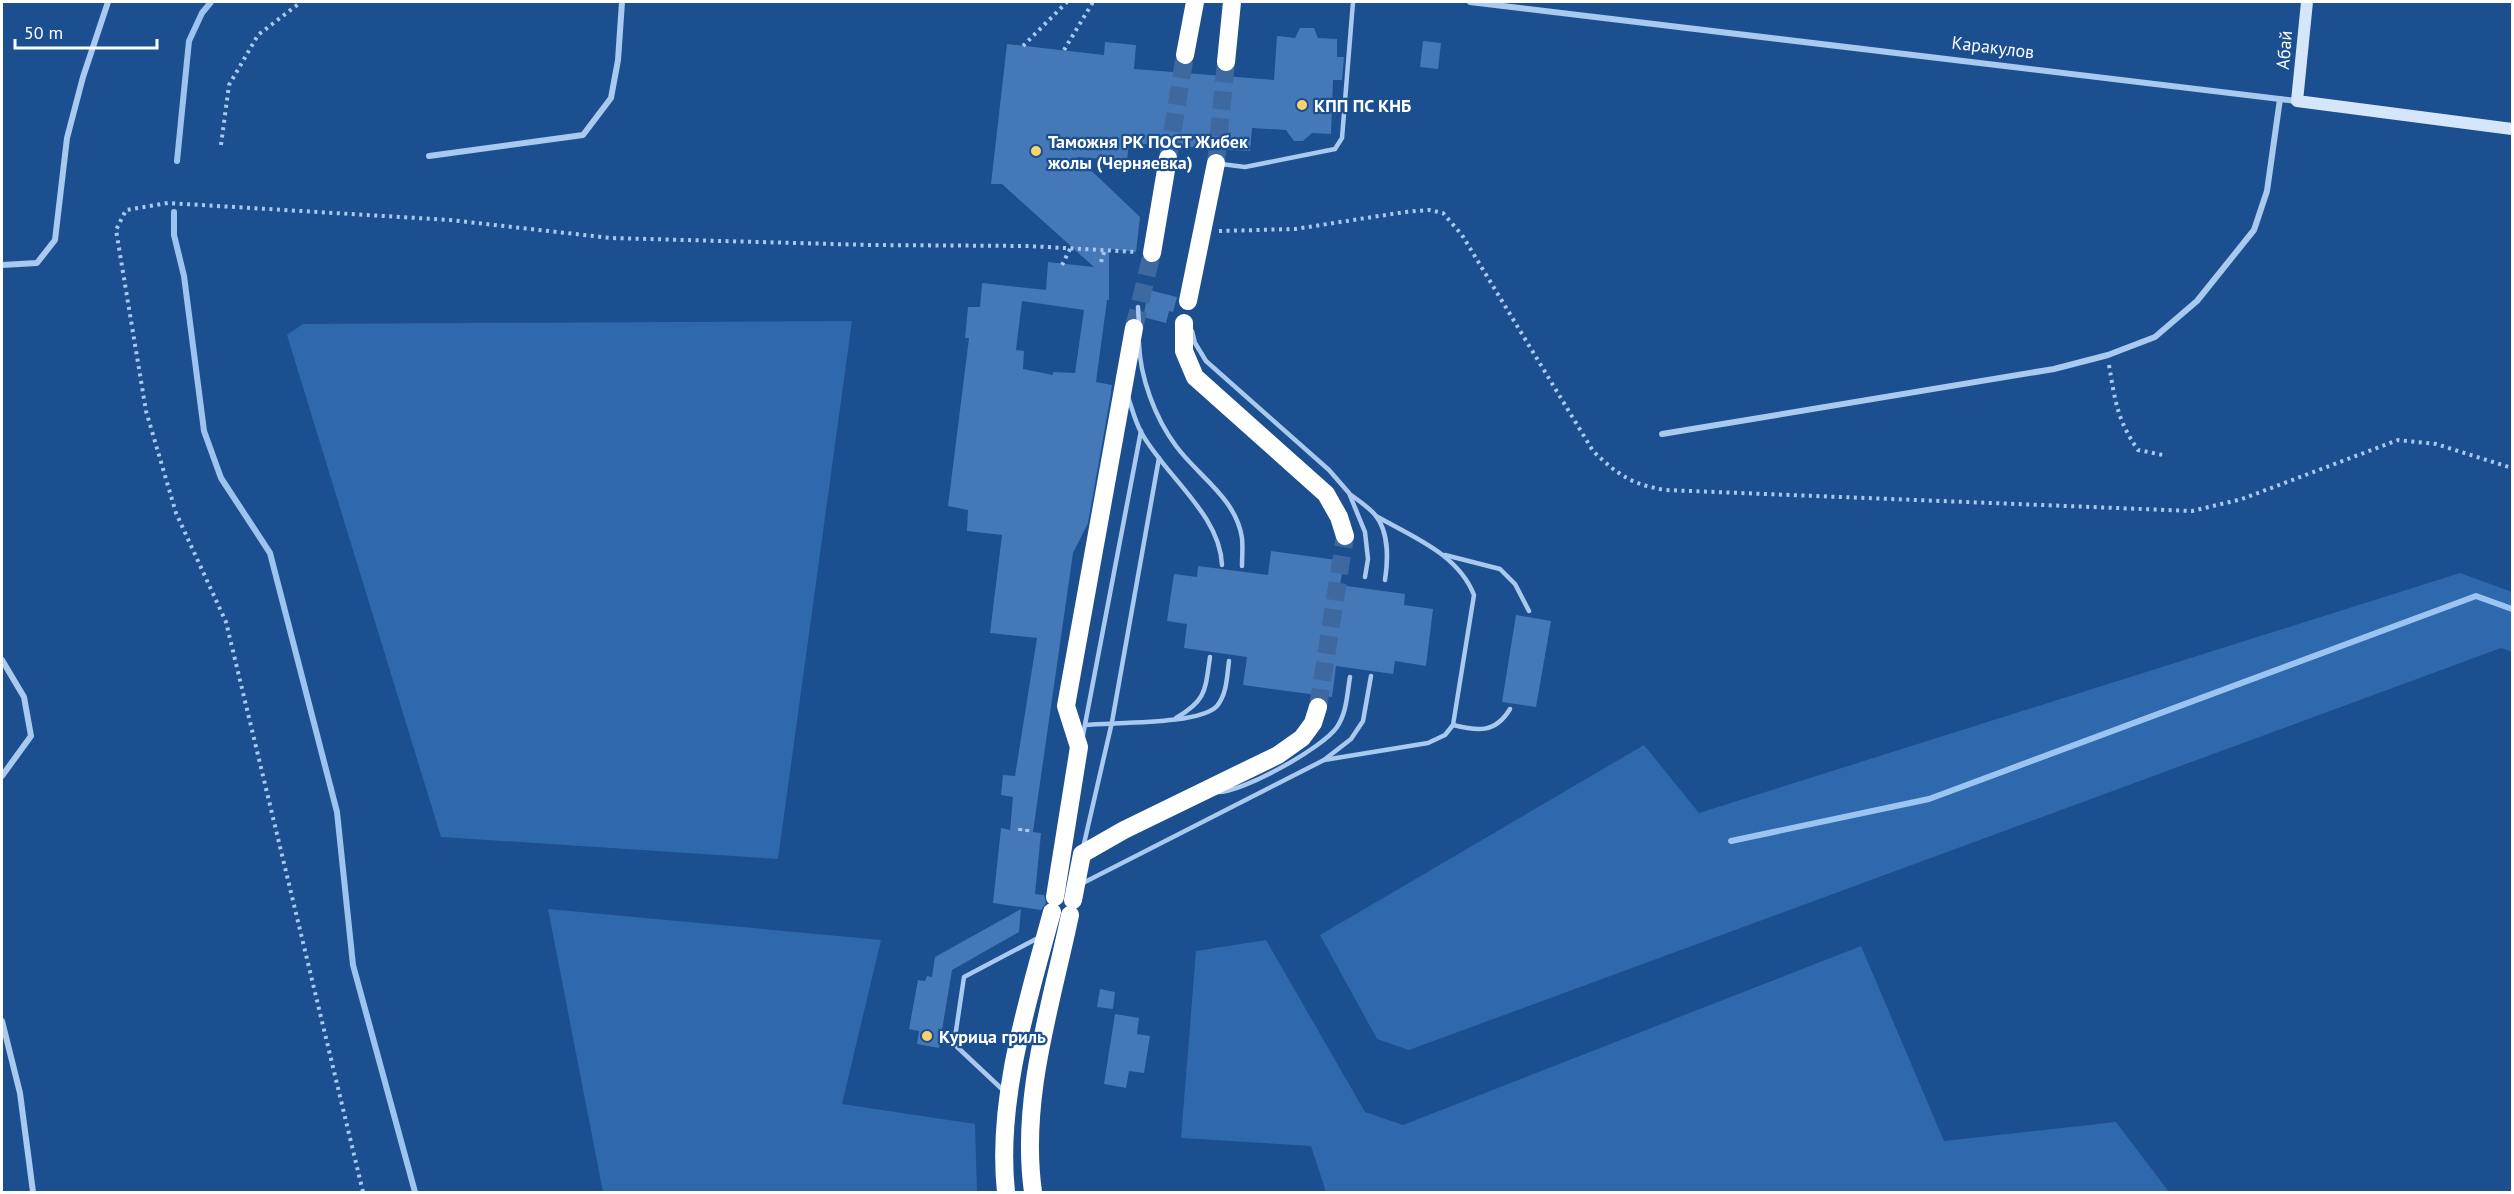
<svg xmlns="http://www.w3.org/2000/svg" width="2514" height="1194" viewBox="0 0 2514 1194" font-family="'PT Sans',sans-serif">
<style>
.green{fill:#2e69ad}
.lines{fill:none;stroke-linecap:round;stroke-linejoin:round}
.stream{stroke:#9cc4f0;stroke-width:6}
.building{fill:#4478b7;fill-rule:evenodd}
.highway-tunnel{stroke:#3d69a0;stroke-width:18;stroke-dasharray:18 9;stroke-linecap:butt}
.path{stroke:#a9c9ee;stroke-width:4;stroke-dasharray:3 4.5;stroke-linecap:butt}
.lane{stroke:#a9c9ee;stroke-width:4.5}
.street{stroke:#a9c9ee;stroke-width:6}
.secondary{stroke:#d6e6fa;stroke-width:12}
.highway{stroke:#fff;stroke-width:18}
.poi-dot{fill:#ffd166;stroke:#1b4f8f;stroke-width:2}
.labels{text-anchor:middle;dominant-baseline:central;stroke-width:4.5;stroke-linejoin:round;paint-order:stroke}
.street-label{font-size:18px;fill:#fff;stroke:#1b4f8f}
.poi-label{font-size:18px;font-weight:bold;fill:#fff;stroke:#1b4f8f;text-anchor:start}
</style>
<rect width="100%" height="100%" fill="#1b4f8f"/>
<g class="green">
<polygon points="852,321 778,859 441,837 287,335 303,324"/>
<polygon points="2460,573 2512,592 2512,652 2501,648 1409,1050 1377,1039 1320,935 1644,745 1699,813"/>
<polygon points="548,909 881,940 842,1104 975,1124 977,1192 603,1192"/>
<polygon points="1266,940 1365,1112 1403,1125 1861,946 1944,1141 2116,1122 2169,1192 1326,1192 1311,1146 1181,1138 1196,951"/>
</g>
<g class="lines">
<g class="stream">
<polyline points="177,161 189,41 202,13 211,2"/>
<polyline points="174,212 174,235 184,276 204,431 221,478 270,553 337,812 353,965 415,1192"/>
<polyline points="1731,841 1929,799 2476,596 2512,609"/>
</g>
</g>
<g class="building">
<path d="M1300,28H1314L1318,38L1337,39V57H1344L1342,80H1333L1331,134L1312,133L1303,141H1294L1286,130L1252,128L1250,151L1129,143L1127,161L1077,157L1140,217L1136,252L1109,249V300H1107L1096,382L1112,385L1110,399L1088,523L1073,553L1033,832L1041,833L1035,894L1044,895L1046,903L1041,910L993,903L1001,828L1010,830L1013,797L1001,795L1003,775L1015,776L1037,638L990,633L1002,535L967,531L968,510L948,506L969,338H965L968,307H980L982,283L1046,290L1048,262L1094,267L1002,184H991L1007,44L1104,55L1105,42L1136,45L1134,69L1274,80L1277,36L1295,38ZM1022,301L1084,310L1075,373L1053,372V375L1023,369L1024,351L1016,350Z"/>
<polygon points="1423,41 1441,43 1438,69 1420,67"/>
<polygon points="1149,290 1177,297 1173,312 1169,311 1166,323 1143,317"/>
<polygon points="1271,551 1344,561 1340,585 1405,594 1404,605 1433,609 1426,666 1395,661 1393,674 1336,666 1332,697 1243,685 1247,657 1184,648 1187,624 1167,621 1174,574 1197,577 1198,566 1268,575"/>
<polygon points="1516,615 1551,621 1536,707 1502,702"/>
<polygon points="1021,909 1019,932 952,970 939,1048 917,1044 919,1031 909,1029 918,980 925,981 927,976 932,977 935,957"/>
<polygon points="1100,989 1115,992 1113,1009 1097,1007"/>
<polygon points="1115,1014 1139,1018 1137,1034 1150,1036 1144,1073 1129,1071 1126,1088 1104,1084"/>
</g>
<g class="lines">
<g class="highway-tunnel">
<polyline points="1168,158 1185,55"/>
<polyline points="1216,163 1226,62"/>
<polyline points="1134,328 1152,253"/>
<polyline points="1318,707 1345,536"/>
</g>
<g class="path">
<polyline points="1023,46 1067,2"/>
<polyline points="1064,50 1093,2"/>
<polyline points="221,145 229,85 258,35 301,2"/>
<path d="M1219,231L1295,229L1405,212L1429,210L1443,213L1462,235L1593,451C1618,475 1631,484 1665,490L2192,511L2242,499L2398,440L2436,444L2512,468"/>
<polyline points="1101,262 1105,249"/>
<polyline points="1062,265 1071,247"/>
<path d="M2109,365C2115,400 2117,420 2138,450L2163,455"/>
<polyline points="1020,831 1021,824"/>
<polyline points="1027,832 1028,826"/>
<polyline points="363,1192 226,622 176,513 146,411 116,230 126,210 168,203 450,220 611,238 870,245 1029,246 1136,252"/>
</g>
<g class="lane">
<polyline points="1221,164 1245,167 1335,149 1342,138 1353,2"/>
<polyline points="1138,307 1139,325"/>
<polyline points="1192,331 1195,343 1206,361 1329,470 1349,493 1365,532 1368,559 1365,577"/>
<path d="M1139,343C1140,377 1155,418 1176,446C1198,476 1236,498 1242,538C1243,547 1242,557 1242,566"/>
<path d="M1128,397C1132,408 1135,421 1141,432C1165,476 1220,514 1222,565"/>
<path d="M1351,495C1359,501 1370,508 1376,516C1389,533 1388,561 1385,580"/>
<polyline points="1445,555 1500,569 1515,584 1529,611"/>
<path d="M1176,718C1207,700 1205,690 1210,657"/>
<path d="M1085,725C1113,722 1200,725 1217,706C1227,694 1227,676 1229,661"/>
<path d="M1453,725C1477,731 1495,734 1510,709"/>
<polyline points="1083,735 1141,431"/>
<path d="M1324,760L1428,743L1445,735L1453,725L1474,595C1458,554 1413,537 1376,516"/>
<path d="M1217,792C1242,793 1324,747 1337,727C1347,712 1347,694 1350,677"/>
<polyline points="1083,848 1112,722 1159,458"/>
<polyline points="1081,884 1324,760 1351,739 1363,721 1371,676"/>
<polyline points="1004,1091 954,1044 964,977 1038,938"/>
</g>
<g class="street">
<polyline points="1470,2 2297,101"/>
<polyline points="429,156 583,135 611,98 618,60 622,2"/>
<polyline points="2,265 37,263 55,240 67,138 83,77 108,2"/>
<polyline points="1662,434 2054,369 2108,355 2155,337 2197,301 2254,230 2267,191 2280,99"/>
<polyline points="2,660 24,697 31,736 2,776"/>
<polyline points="2,1021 20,1093 33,1192"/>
</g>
<polyline class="secondary" points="2307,2 2297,101 2512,129"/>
<g class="highway">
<polyline points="1185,55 1195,2"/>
<polyline points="1226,62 1232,2"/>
<polyline points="1152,253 1168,158"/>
<polyline points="1188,301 1216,163"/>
<polyline points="1184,323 1184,351 1195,377 1326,494 1339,517 1345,536"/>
<polyline points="1055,897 1079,747 1066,706 1134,328"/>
<polyline points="1073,900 1082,854 1124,830 1278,755 1302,738 1313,723 1318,707"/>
<path d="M1006,1192C996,1100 1028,1000 1052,912"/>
<path d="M1033,1192C1020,1099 1051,1006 1070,915"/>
</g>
</g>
<g class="poi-dot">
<circle cx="1302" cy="105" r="6"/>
<circle cx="1036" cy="151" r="6"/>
<circle cx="927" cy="1036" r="6"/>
</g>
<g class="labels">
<g class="street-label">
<text transform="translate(1993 47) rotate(7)">Каракулов</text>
<text transform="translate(2284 50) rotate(-85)">Абай</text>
</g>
<g class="poi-label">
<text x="1314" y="105">КПП ПС КНБ</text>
<text x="1048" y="141">Таможня РК ПОСТ Жибек<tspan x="1048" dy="21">жолы (Черняевка)</tspan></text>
<text x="939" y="1036">Курица гриль</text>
</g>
</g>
<rect width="2514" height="1194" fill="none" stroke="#ffffff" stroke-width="6"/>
<path d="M15 39v9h142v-9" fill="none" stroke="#ffffff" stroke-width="3"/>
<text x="24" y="39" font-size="18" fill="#ffffff" stroke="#1b4f8f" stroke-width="4.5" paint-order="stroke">50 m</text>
</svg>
